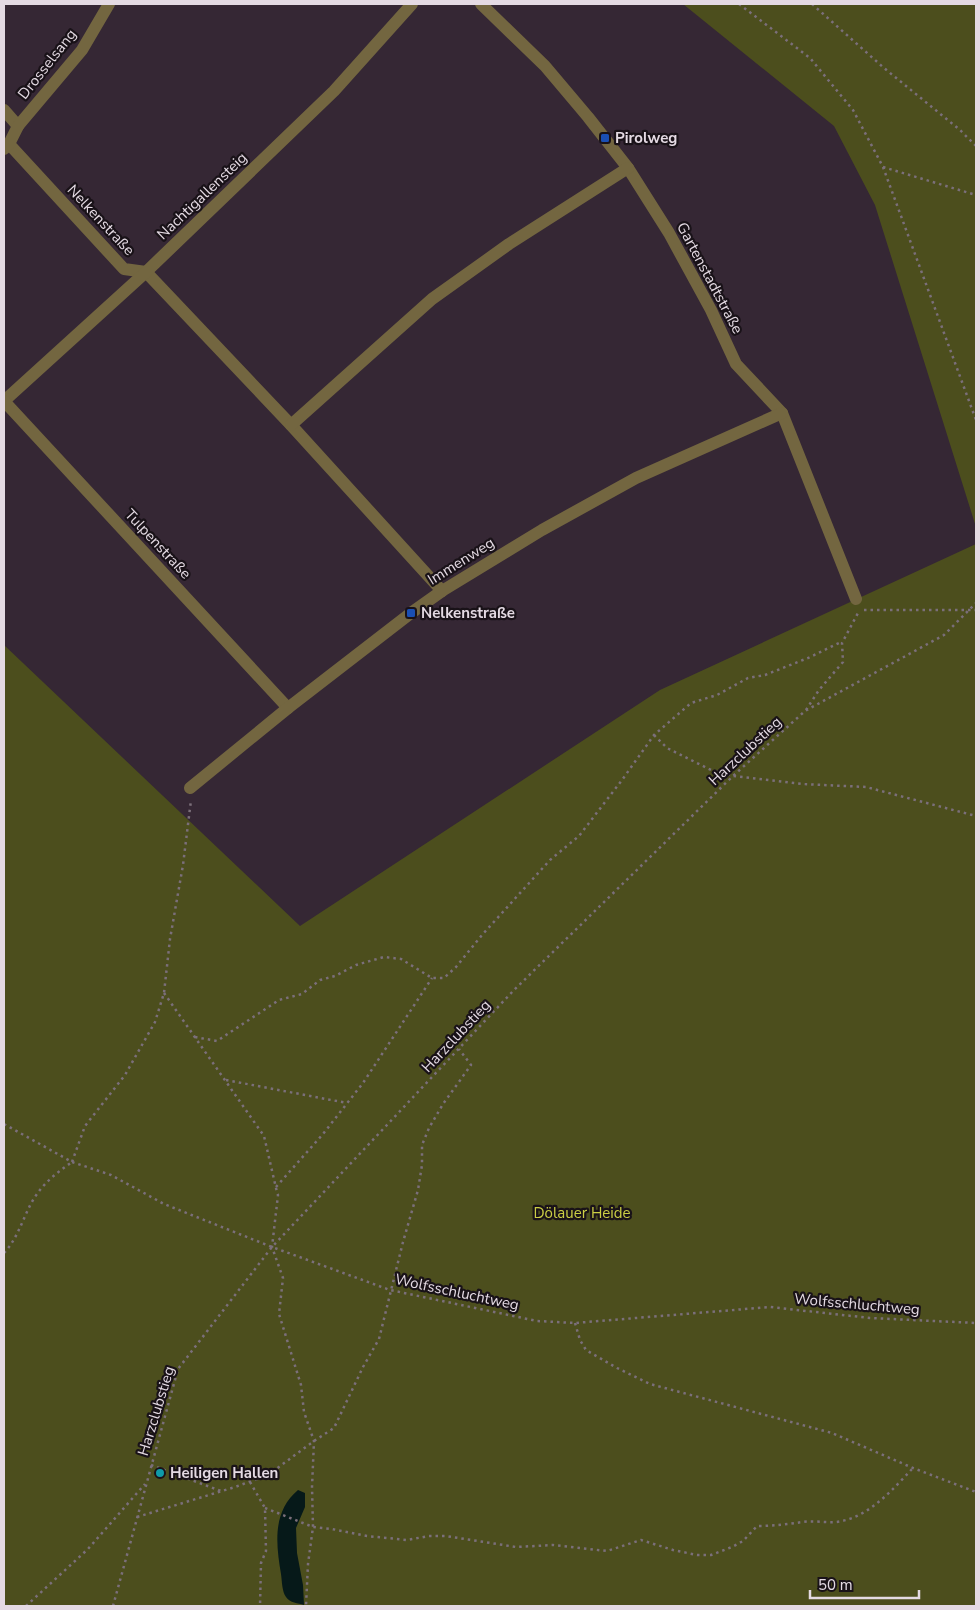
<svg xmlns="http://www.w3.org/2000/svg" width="980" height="1610" viewBox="0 0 980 1610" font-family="'Nunito Sans',sans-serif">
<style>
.green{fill:#4c4e1d}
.water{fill:#061919}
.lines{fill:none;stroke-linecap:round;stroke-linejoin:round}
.path{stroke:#7b6f7a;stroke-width:2.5;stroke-dasharray:2.5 4;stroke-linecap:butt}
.street{stroke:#736640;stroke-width:12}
.transit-dot{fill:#1a4fb4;stroke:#191218;stroke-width:2}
.culture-dot{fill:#0f9aa8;stroke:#191218;stroke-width:2}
.labels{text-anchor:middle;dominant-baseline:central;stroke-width:4.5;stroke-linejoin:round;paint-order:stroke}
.street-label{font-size:15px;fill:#e4dae3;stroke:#191218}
.poi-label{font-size:15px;font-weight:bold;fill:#e4dae3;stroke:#191218;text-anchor:start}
.park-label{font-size:15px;fill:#cccf45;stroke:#191218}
</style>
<rect width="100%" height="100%" fill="#352734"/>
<g class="green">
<polygon points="683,4 976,4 976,527 875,205 834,126"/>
<polygon points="976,544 976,1606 4,1606 4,645 300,926 660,690"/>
</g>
<path class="water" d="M298,1490L305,1493V1507L296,1528L297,1553L303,1585L304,1605C298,1603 290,1603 286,1597C282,1592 282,1581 281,1574C276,1544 272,1512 298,1490Z"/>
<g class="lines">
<g class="path">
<polyline points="739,4 810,58 853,110 883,167 976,420"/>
<polyline points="812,4 884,68 960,130 976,146"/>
<polyline points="883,167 976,195"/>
<polyline points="864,610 976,610"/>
<polyline points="806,710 819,690 843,662 842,643 858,613"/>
<polyline points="654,735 667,748 711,770 733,776 802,784 866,787 976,816"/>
<polyline points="164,993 264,1136 276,1188 278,1195 272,1247 283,1278 279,1314 301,1385 304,1412 314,1441 312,1487 313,1527 308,1564 306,1606"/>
<polyline points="195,1037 217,1041 279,1000 302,994 320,980 335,976 356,965 384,957 401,959 432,978 444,978 456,967 482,935 550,860 579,836 622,780 654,735 691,703 717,695 748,678 765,675 808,658 841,642 842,643"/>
<polyline points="226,1080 347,1103"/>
<polyline points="4,1124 72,1162 111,1175 164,1204 272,1247 390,1290 537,1321 575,1323 770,1307 870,1318 976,1323"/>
<polyline points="72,1162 85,1126 125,1075 155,1022 164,993 170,939 183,865 191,800"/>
<polyline points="276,1187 323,1134 363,1083 432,978"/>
<path d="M4,1253C20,1236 24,1212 37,1194C46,1181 59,1171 72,1162"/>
<polyline points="575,1323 580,1340 586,1350 617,1368 650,1384 832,1433 913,1468 976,1492"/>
<polyline points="151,1465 221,1491"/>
<polyline points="250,1482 265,1508 266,1551 261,1563 260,1606"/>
<path d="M265,1508L313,1527L332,1529L367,1536L407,1540L429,1536H446L516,1547L553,1545L607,1551L641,1540L673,1550L697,1555H711L732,1547L743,1541L757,1526C773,1526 788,1524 803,1522C816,1520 830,1524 842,1521C871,1515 894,1488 913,1468"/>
<polyline points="137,1517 235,1487 268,1475 314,1441 334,1428 363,1367 379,1339 403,1242 418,1190 422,1165 422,1145 429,1128 443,1104 471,1065 459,1049"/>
<polyline points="26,1606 88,1549 145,1484"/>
<polyline points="113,1606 178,1369 272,1247 514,990 733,776 805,711 944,635 976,603"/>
</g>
<g class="street">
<polyline points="481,4 545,66 588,117 628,168 669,233 711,310 736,364 782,413 856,599"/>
<polyline points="4,110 18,126"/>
<polyline points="9,144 124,269 146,272 291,425 442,591"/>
<polyline points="4,149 9,144 18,126 82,50 109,4"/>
<polyline points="4,401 146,272 334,91 412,4"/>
<polyline points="4,401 288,708"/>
<polyline points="291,425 432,299 509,244 628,168"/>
<polyline points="190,788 288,708 411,613 442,591 542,530 636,478 782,413"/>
</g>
</g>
<g class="transit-dot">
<rect x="600" y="133" width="10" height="10" rx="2.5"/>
<rect x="406" y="608" width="10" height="10" rx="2.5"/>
</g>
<circle class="culture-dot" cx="160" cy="1473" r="5"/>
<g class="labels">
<g class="street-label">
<text transform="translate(47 64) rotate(-52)">Drosselsang</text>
<text transform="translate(202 196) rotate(-44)">Nachtigallensteig</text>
<text transform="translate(101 220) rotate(47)">Nelkenstraße</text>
<text transform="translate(710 278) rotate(62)">Gartenstadtstraße</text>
<text transform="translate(158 544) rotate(47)">Tulpenstraße</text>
<text transform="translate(461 561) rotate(-32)">Immenweg</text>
<text transform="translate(745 751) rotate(-43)">Harzclubstieg</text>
<text transform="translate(456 1036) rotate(-47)">Harzclubstieg</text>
<text transform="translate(457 1292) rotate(12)">Wolfsschluchtweg</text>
<text transform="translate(857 1304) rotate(5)">Wolfsschluchtweg</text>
<text transform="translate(156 1411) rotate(-73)">Harzclubstieg</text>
</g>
<g class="poi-label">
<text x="615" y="138">Pirolweg</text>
<text x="421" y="613">Nelkenstraße</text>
<text x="170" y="1473">Heiligen Hallen</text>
</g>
<g class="park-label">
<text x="582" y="1213">Dölauer Heide</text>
</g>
</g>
<rect width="980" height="1610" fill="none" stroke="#e4dae3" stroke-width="10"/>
<path d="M810 1590v8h109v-8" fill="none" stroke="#e4dae3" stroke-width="2.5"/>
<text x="818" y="1590" font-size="15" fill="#e4dae3" stroke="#191218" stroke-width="4" paint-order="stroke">50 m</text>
</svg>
